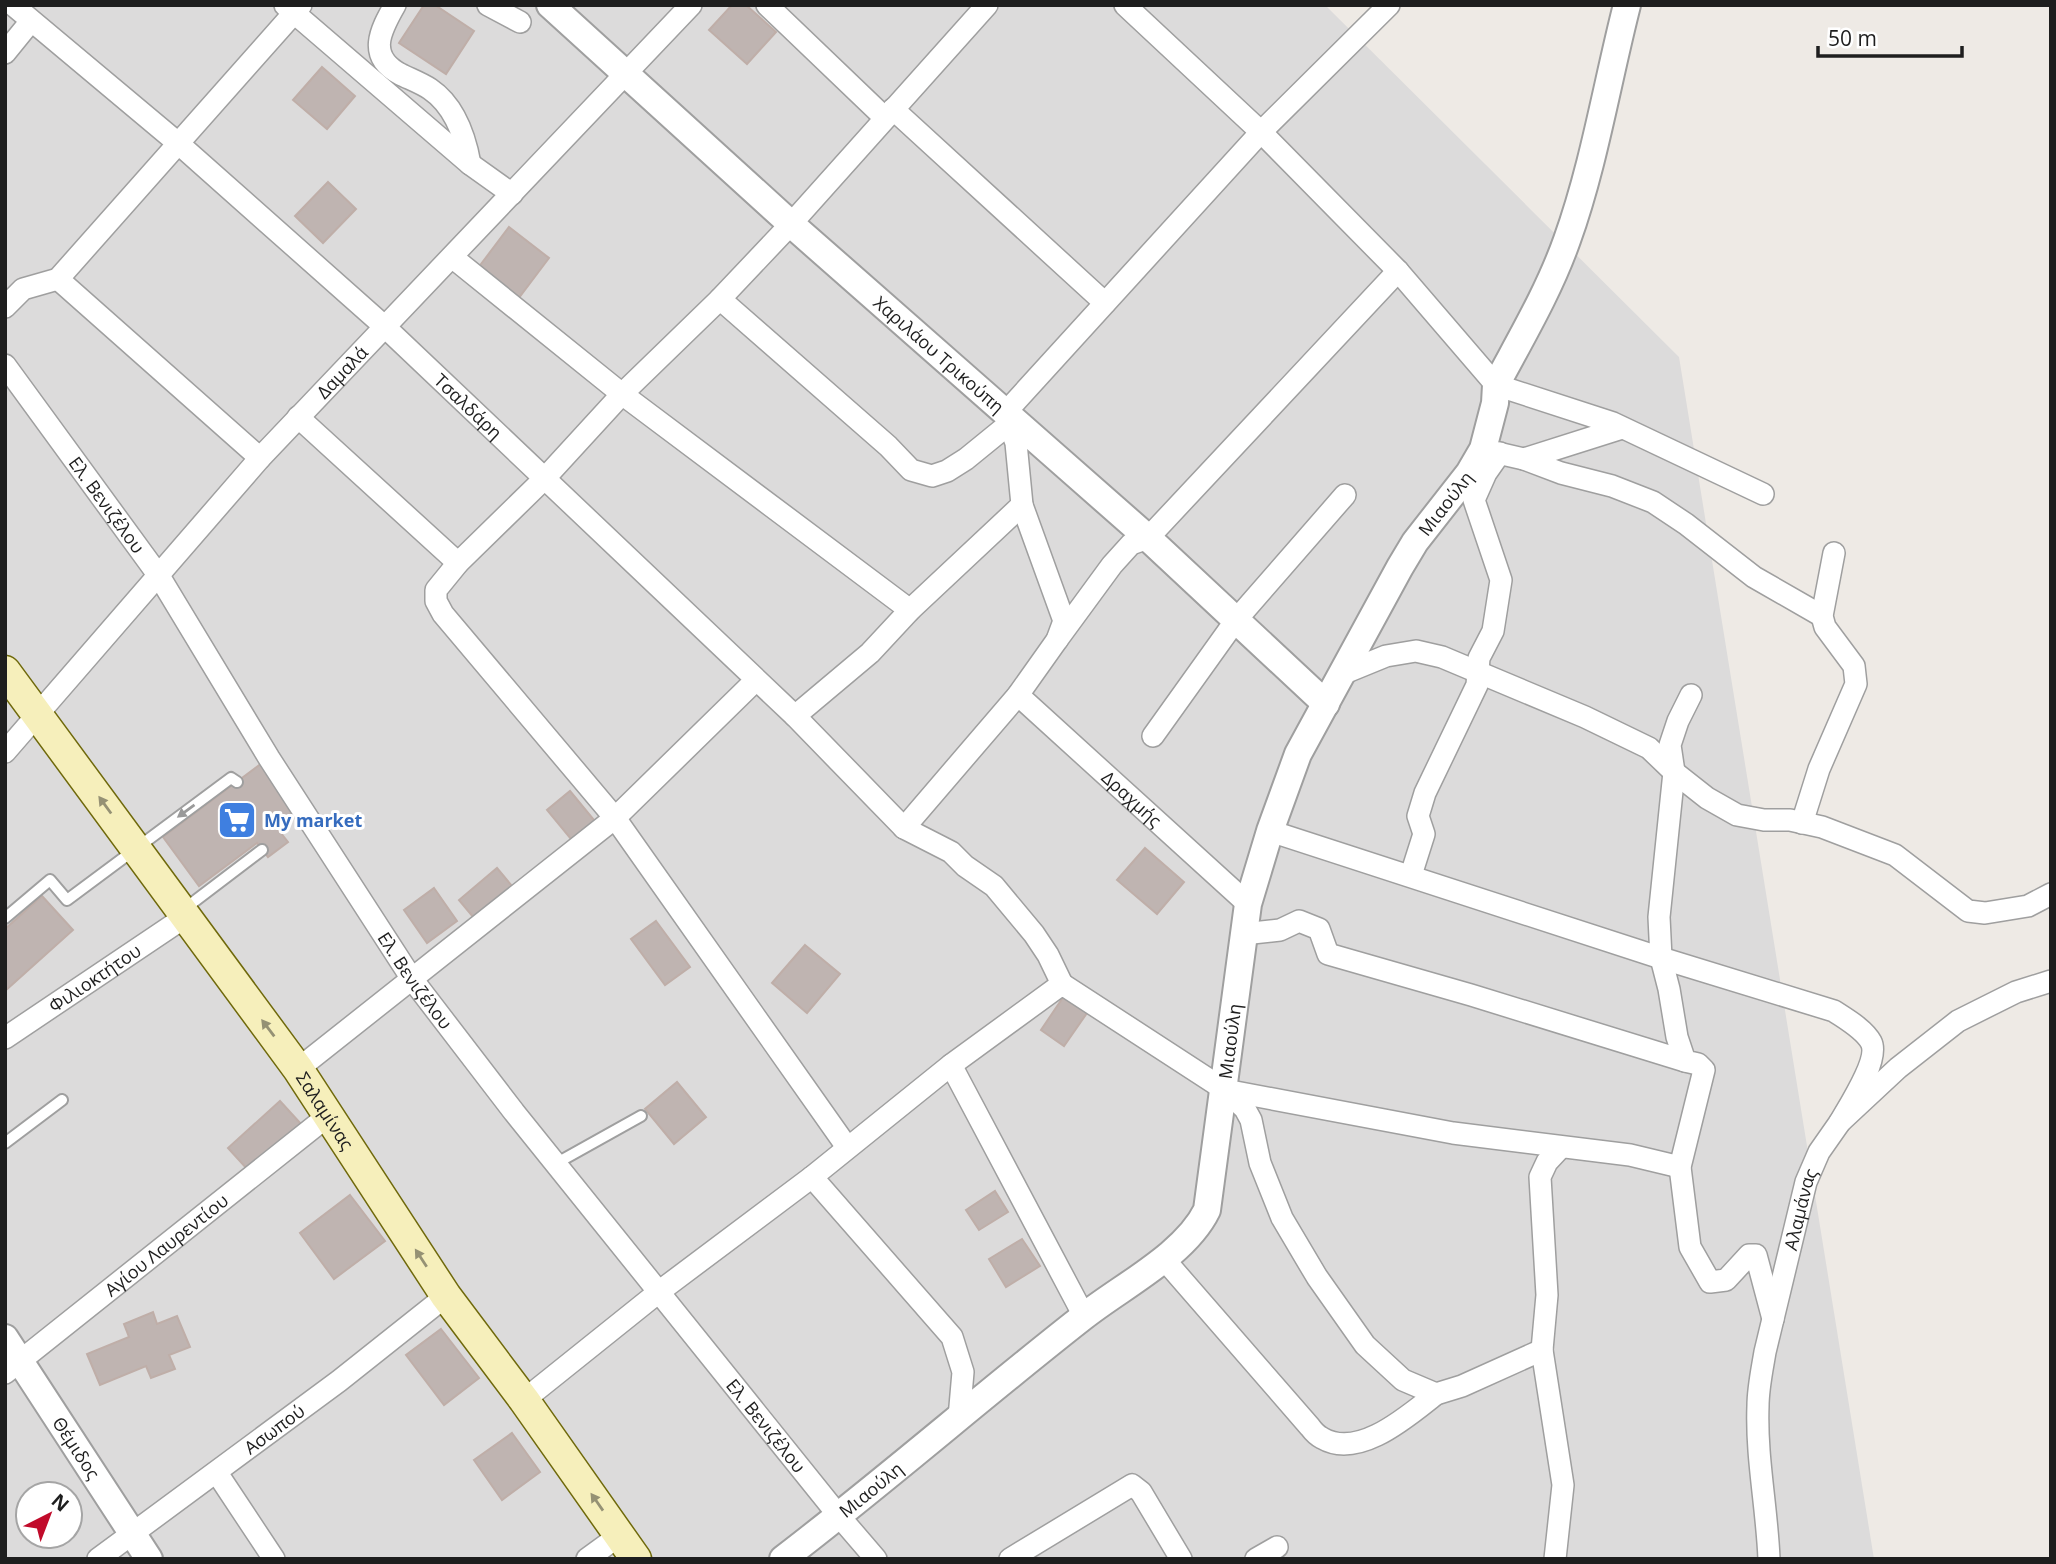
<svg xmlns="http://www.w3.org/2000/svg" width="2056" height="1564" viewBox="0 0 2056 1564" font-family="'Open Sans',sans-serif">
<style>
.residential{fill:#dcdbdb;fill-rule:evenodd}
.building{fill:#bfb4b1;stroke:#bfaea8;stroke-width:2}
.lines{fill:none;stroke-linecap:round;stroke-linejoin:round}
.service-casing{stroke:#9f9f9f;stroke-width:14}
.minor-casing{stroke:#9f9f9f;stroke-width:24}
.tertiary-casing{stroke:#9f9f9f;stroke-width:30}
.secondary-casing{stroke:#6f690b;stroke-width:33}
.service{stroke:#fff;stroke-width:10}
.minor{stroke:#fff;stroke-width:21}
.tertiary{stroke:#fff;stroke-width:26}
.secondary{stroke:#f6efbb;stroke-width:30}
.oneway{fill:#959174}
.oneway2{fill:#9a9a9a}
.labels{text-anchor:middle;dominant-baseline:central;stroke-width:6;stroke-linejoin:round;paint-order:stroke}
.street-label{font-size:18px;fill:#1e1e1e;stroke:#fff}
.shop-label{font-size:18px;font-weight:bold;fill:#366cbe;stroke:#fff;text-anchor:start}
</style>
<rect width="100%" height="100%" fill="#eeeae5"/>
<path class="residential" d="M5,5H1325L1679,357L1874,1559H5ZM28,1494H70V1536H28Z"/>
<g class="building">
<polygon points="424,5 435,5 474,31 446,74 399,43"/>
<polygon points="732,5 746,5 776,32 747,64 709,30"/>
<polygon points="322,67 355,96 327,129 293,100"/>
<polygon points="328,182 356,209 323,243 295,216"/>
<polygon points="509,227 549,258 518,299 478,268"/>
<polygon points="266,760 299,812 277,828 288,842 268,857 257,843 199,886 163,837"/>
<polygon points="570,791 599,826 576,845 547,810"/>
<polygon points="1145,848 1184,882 1157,914 1117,880"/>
<polygon points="497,868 517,892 479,924 459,900"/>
<polygon points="434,888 457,921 427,943 404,910"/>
<polygon points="42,896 73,930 5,991 5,929"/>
<polygon points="656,921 690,967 665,985 631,939"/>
<polygon points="805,945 840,974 807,1013 772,983"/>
<polygon points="1064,996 1087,1013 1064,1046 1041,1030"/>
<polygon points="677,1082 706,1117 674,1144 645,1109"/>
<polygon points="280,1101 301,1124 249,1171 228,1148"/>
<polygon points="995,1191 1008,1212 979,1230 966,1210"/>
<polygon points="350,1195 385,1241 334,1279 300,1233"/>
<polygon points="1022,1239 1040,1266 1006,1287 989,1259"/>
<polygon points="153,1312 157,1324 177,1316 190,1347 169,1355 175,1369 151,1378 146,1366 100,1385 87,1354 129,1337 124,1324"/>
<polygon points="441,1329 479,1378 444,1405 406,1355"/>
<polygon points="512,1433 540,1472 502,1500 474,1460"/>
</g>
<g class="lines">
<g class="service-casing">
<g id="service">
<polyline points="183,910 262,850"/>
<polyline points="5,918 50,880 67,900 231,778 237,782"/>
<polyline points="5,1143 62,1100"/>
<polyline points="555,1164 641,1116"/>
</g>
</g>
<g class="minor-casing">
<g id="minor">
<path id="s1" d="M13,5L179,144L384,326L795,716L904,828L951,852L965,866L994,886L1034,934L1048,955L1062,984"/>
<polyline points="285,5 470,164 512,194"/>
<path d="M395,5C380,31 367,56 400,74C410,79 421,83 430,89C455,106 465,136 470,164"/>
<polyline points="488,5 520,22"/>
<polyline points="767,5 885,118"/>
<polyline points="1125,5 1261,132 1398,271 1496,385 1613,423 1763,494"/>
<polyline points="5,53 31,21"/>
<polyline points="893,109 1105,303"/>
<polyline points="452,257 622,394 910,610"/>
<polyline points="58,279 260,458"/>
<polyline points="720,299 888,446 911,470 932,476 947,471 966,459 1009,424"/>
<polyline points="5,307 23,289 58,279 301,5"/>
<path id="s2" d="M5,365L159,576L269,758L412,979L514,1112L839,1516L876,1559"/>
<polyline points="298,417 458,563"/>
<polyline points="1489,451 1524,459 1561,473 1612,486 1653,502 1686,524 1754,577 1822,616"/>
<polyline points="1524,459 1622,428"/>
<polyline points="1057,640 1112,565 1131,544 1148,538 1398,271"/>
<polyline points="1342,674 1386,656 1416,651 1442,657 1585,717 1649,748 1674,772 1707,798 1737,815 1764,820 1790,820 1822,827 1895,855 1968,911 1985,913 2028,906 2051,894"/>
<path id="s3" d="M1018,695L1248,904"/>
<polyline points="1691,695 1678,721 1670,745 1674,772 1659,917 1661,958 1669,989 1677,1037 1685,1061 1698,1064 1704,1070 1680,1167 1690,1247 1710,1282 1726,1280 1749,1255 1756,1255 1773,1319"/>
<polyline points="795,716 870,653 910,610 1022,505 1016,443 1005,413 1261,132 1389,5"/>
<polyline points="1153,736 1236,620 1345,495"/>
<path id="s4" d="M5,752L260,458L691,5"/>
<polyline points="1802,823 1819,769 1856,684 1854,666 1825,627 1822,616 1834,553"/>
<polyline points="904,828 1018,695 1057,640 1064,621 1022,505"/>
<path d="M1270,831L1661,958L1834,1011C1846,1019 1864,1029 1871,1042C1880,1059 1849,1106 1840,1122"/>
<polyline points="1411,875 1424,834 1418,816 1425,793 1477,685 1479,658 1493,631 1501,580 1474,500 1486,473 1500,453"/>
<polyline points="1243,934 1280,930 1299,921 1319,929 1328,954 1471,995 1685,1061"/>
<path id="s5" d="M5,1038L185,917"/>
<polyline points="951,1065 1084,1316"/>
<polyline points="298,1069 615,818 755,681"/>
<polyline points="1225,1090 1453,1133 1630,1155 1680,1167"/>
<polyline points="847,1147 615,818 443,614 436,601 436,590 458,563 545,478 622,394 720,299 791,224 987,5"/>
<polyline points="812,1177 952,1337 963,1372 959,1418"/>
<path d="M1163,1258L1310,1427C1313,1431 1318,1436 1322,1438C1359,1460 1409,1415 1436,1394"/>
<path id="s6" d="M5,1373L329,1115"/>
<polyline points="524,1400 660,1291 812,1177 951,1065 1062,984 1225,1090 1245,1109 1251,1120 1260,1163 1282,1218 1317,1277 1365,1345 1403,1380 1436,1394 1462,1386 1542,1350"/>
<polyline points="217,1473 274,1559"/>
<path id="s7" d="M98,1559L339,1381L446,1296"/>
<polyline points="587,1559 620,1535"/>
<polyline points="1010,1559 1132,1485 1141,1492 1181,1559"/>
<polyline points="1256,1559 1277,1547"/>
<polyline points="1555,1559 1563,1485 1542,1350 1547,1295 1540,1177 1547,1162 1561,1147"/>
<path id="s8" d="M1769,1559C1767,1508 1756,1457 1758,1406C1758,1388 1762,1370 1765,1352L1806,1182L1819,1152L1840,1122L1898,1068L1958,1021L2016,992L2051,981"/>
</g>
</g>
<g class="tertiary-casing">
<g id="tertiary">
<path id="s9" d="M550,5L791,224L1148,538L1326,704"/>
<path id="s10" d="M5,1338L149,1559"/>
<path id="s11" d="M783,1559C885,1481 982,1396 1083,1317C1122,1286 1185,1255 1207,1210L1248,904L1270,831L1298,754L1400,567L1415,542L1469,473L1483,449L1495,403L1496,385C1521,338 1549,291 1567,240C1594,165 1607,83 1627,5"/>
</g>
</g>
<g class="secondary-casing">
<g id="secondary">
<path id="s12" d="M5,671L298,1069L446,1296L524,1400L636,1559"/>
</g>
</g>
<use href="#service" class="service"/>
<use href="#minor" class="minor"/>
<use href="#tertiary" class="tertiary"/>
<use href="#secondary" class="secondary"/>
</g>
<defs><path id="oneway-solid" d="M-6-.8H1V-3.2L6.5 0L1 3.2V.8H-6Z" transform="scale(1.75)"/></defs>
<g class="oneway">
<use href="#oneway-solid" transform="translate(105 805) rotate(-126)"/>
<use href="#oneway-solid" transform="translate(268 1028) rotate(-127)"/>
<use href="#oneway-solid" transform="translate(421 1258) rotate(-123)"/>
<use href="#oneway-solid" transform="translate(597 1502) rotate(-125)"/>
</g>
<use class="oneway2" href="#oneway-solid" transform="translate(186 811) rotate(144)"/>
<defs>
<g id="supermarket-square" transform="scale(2.0125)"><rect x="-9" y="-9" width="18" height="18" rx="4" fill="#3f7fe0" stroke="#fff"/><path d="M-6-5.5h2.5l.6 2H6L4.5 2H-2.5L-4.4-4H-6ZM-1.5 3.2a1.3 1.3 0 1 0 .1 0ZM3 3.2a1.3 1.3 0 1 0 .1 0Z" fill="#fff"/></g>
</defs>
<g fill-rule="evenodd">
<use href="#supermarket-square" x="237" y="820"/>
</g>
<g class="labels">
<g class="street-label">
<text stroke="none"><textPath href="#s9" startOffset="523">Χαριλάου Τρικούπη</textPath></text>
<text stroke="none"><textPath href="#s4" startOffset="508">Δαμαλά</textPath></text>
<text stroke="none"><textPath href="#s1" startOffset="607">Τσαλδάρη</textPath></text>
<text stroke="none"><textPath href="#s11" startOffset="1309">Μιαούλη</textPath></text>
<text stroke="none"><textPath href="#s2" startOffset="173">Ελ. Βενιζέλου</textPath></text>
<text stroke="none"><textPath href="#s3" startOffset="154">Δραχμής</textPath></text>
<text stroke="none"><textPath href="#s5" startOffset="108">Φιλιοκτήτου</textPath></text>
<text stroke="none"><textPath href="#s2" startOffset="740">Ελ. Βενιζέλου</textPath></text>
<text stroke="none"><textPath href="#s11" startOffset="721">Μιαούλη</textPath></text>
<text stroke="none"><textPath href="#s12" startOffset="544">Σαλαμίνας</textPath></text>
<text stroke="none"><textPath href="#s8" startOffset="355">Αλαμάνας</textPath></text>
<text stroke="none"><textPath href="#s6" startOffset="206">Αγίου Λαυρεντίου</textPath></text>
<text stroke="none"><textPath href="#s2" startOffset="1307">Ελ. Βενιζέλου</textPath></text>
<text stroke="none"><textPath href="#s7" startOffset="219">Ασωπού</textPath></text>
<text stroke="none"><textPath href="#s10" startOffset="131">Θέμιδος</textPath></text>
<text stroke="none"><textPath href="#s11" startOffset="112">Μιαούλη</textPath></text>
</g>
<g class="shop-label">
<text x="264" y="820">My market</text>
</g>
</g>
<rect width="2056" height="1564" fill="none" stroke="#1e1e1e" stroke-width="14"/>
<g transform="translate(49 1515) rotate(42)"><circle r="33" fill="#ffffff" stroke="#a5a5a5" stroke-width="2"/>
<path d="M0-5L12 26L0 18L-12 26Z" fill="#c10b2b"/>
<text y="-10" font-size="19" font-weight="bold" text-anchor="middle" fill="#1e1e1e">N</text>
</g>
<path d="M1818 46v10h144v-10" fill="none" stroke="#1e1e1e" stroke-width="3.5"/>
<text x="1828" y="46" font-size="21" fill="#1e1e1e" stroke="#ffffff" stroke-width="5" paint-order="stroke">50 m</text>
</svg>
